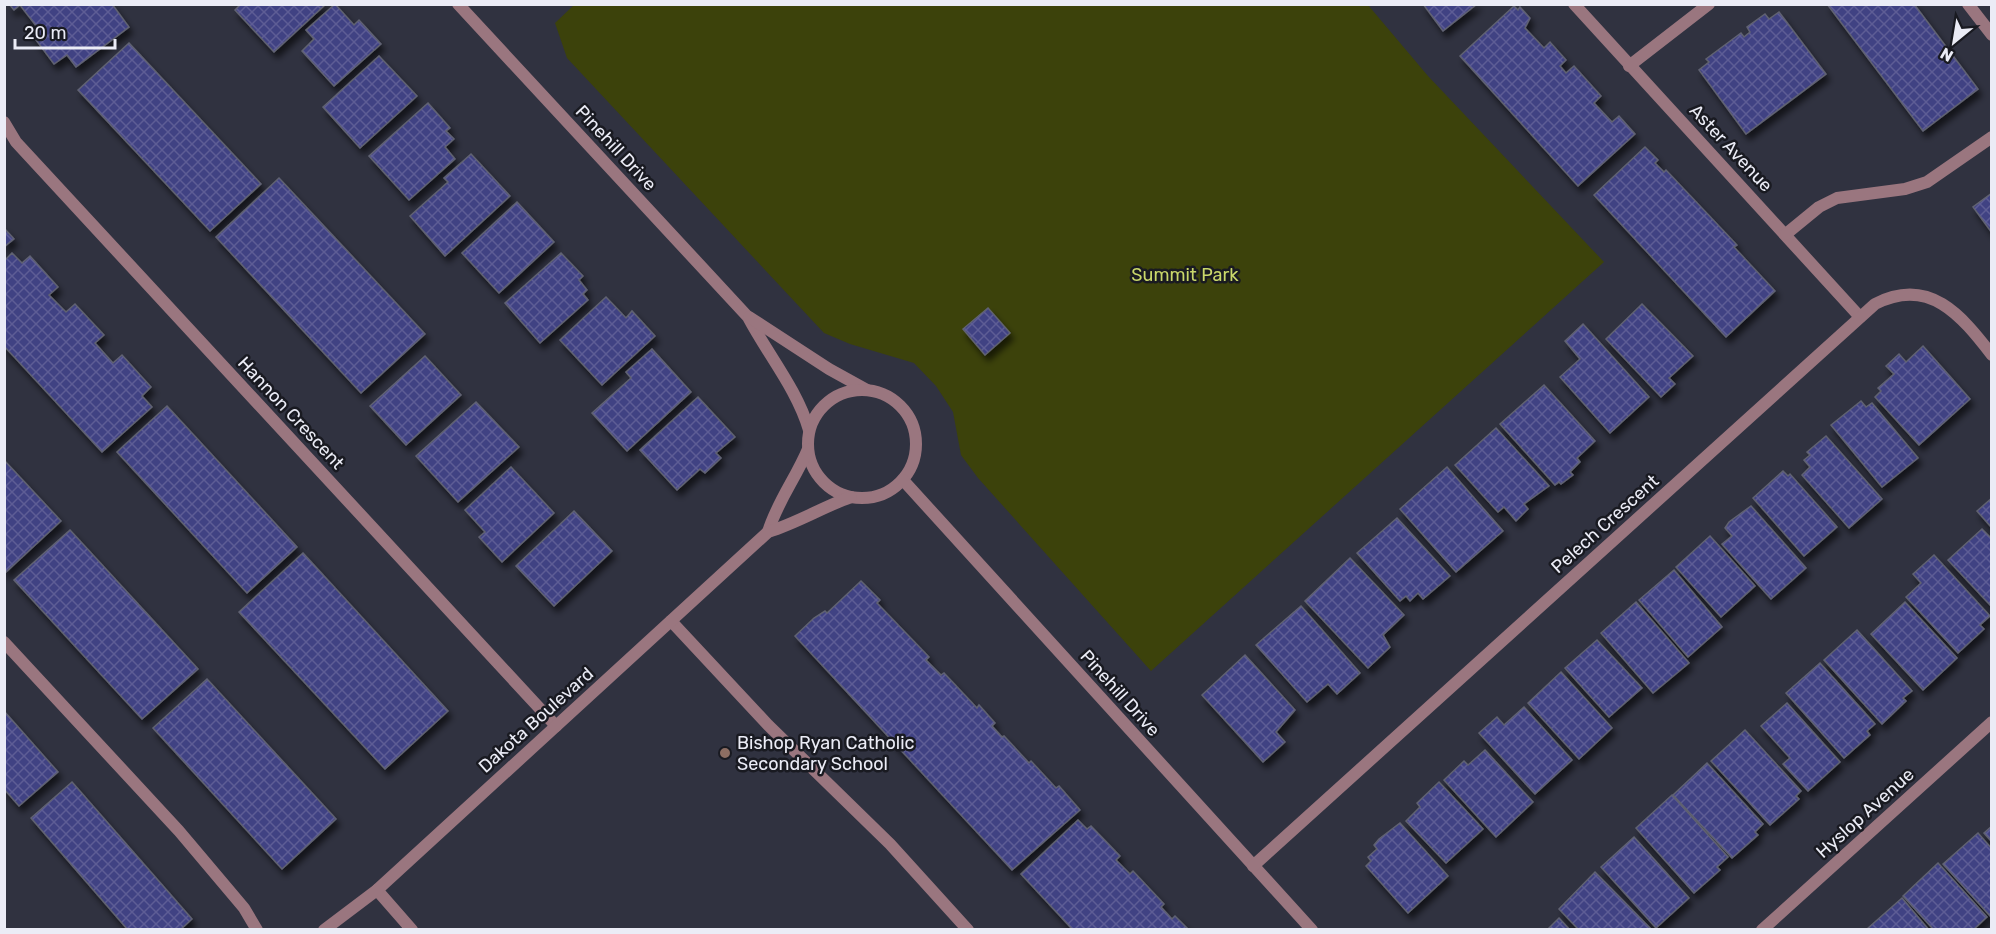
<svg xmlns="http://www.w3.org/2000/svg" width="1996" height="934" viewBox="0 0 1996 934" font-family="Rubik,sans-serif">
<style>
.green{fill:#3c420b}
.building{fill:url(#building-cross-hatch);stroke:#606272;stroke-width:1.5;filter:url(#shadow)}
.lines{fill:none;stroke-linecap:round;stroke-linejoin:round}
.service{stroke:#9a767f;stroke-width:12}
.minor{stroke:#9a767f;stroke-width:12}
.education-dot{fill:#8d6e63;stroke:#191a21;stroke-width:2}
.labels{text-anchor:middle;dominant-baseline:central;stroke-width:5;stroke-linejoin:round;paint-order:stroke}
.street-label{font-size:18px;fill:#ebecf6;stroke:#191a21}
.park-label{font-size:18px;fill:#cad86a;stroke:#191a21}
.poi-label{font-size:18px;fill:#ebecf6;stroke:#191a21;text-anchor:start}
</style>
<defs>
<pattern id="building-cross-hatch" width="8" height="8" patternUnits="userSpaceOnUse" patternTransform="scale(1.5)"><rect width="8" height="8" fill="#414283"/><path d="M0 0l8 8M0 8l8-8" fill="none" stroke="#5d5d95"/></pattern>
<filter id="shadow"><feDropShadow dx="3.5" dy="6" stdDeviation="3" flood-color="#0009"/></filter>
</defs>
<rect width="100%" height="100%" fill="#303240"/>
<polygon class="green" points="575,4 1368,5 1428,76 1604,262 1151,671 978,478 961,455 953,412 936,386 914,363 850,344 824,333 567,58 555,23"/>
<g class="building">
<polygon points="9,4 112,4 129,27 76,67 67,55 54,64 30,32 37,27 20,5 14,10"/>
<polygon points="241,4 326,4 274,52 235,10"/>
<polygon points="335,4 354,25 359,20 381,44 334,86 302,51 314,39 306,30"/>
<polygon points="1423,4 1477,4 1443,31"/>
<polygon points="1827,4 1914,4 1978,89 1923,131"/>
<polygon points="1514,6 1518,10 1520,7 1530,18 1525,28 1544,48 1550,42 1566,60 1560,66 1566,73 1574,66 1601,96 1594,103 1612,122 1619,116 1635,134 1578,186 1460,56"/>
<polygon points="1779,12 1826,74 1746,134 1699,70 1709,62 1706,59 1741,33 1744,37 1750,32 1747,27 1765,14 1769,19"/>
<polygon points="129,43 261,184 210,231 78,90"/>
<polygon points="379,56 417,96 360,148 323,107"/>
<polygon points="428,103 450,128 446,131 454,139 445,147 455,159 409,200 369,156"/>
<polygon points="1645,147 1658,160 1655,163 1664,172 1666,170 1737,245 1734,247 1775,291 1726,337 1594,195"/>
<polygon points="471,154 510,196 445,256 410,216 448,182 444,178"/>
<polygon points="279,178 425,334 361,393 216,237"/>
<polygon points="1992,193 1992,233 1973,207"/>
<polygon points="517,202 554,242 499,293 462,253"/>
<polygon points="4,228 14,239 4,247"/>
<polygon points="12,253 22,263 30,256 58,287 49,295 66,312 75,304 104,335 95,343 113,363 122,355 151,387 142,396 152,407 102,452 4,346 4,261"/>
<polygon points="561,253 583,276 579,280 587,290 583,294 588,300 540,343 505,303"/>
<polygon points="606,297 626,318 632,311 655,336 602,385 560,340"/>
<polygon points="1642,304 1693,356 1669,378 1675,384 1661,397 1606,339"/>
<polygon points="988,308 1010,333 985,355 963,329"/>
<polygon points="1583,324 1649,397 1610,433 1560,377 1580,359 1565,341"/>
<polygon points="1923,346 1970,399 1919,445 1875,397 1881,391 1878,388 1894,374 1886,366 1899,354 1906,362"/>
<polygon points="652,349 691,392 627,451 592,413 631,378 626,372"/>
<polygon points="425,356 461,395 406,445 370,406"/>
<polygon points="1544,385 1595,441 1577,458 1580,462 1570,472 1573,475 1561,484 1559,482 1555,485 1500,424"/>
<polygon points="698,397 735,437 716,453 721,458 705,473 700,469 677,490 640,450"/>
<polygon points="1861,401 1866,407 1872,403 1918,458 1882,487 1831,425"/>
<polygon points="476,402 519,447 458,502 416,456"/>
<polygon points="167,406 297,547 247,593 117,452"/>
<polygon points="1496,428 1549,486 1524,504 1528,509 1516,521 1504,507 1498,512 1455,465"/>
<polygon points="1826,436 1882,499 1849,528 1802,475 1810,467 1804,460 1810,455 1807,452"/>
<polygon points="4,460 61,521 6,572 4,571"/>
<polygon points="511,467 554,513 502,562 479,537 485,532 465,510"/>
<polygon points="1447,467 1503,531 1456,572 1400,509"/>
<polygon points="1783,471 1788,476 1790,474 1837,527 1804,556 1753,498"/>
<polygon points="1992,498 1992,528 1977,511"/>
<polygon points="1751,506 1806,568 1771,599 1722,544 1732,536 1725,528 1729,522"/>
<polygon points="574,511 612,551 554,606 516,566"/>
<polygon points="1397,518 1450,576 1423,599 1418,593 1410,601 1406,596 1400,601 1357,553"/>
<polygon points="1982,529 1992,539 1992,607 1948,560"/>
<polygon points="70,530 198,669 142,719 14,580"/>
<polygon points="1710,536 1755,586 1721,617 1676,567"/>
<polygon points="303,553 448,711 385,769 239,612"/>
<polygon points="1934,555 1990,616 1980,625 1984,629 1958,653 1906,597 1921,583 1913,574"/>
<polygon points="1350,558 1404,615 1383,635 1390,647 1368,668 1305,601"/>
<polygon points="1674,570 1722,627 1688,657 1639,600"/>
<polygon points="861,581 880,600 877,603 929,657 926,660 941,675 944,673 977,708 979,705 995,723 992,726 1002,737 1004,736 1029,763 1031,761 1056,788 1059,786 1080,810 1012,870 795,636 814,618 825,611 827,613"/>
<polygon points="1636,602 1689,663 1653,693 1601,633"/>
<polygon points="1905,602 1957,658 1923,690 1871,634"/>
<polygon points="1301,606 1360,673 1337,694 1328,684 1307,702 1256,645"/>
<polygon points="1857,630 1912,691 1903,698 1906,701 1882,724 1824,660"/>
<polygon points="1597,640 1642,688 1609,717 1565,668"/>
<polygon points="1245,655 1295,710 1276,732 1285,742 1263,762 1202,695"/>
<polygon points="1820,663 1875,724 1867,731 1870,735 1844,758 1786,693"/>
<polygon points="1561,672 1612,728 1579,759 1528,703"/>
<polygon points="207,679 336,819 282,869 153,728"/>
<polygon points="1787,703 1840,762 1808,791 1783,764 1790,758 1761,726"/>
<polygon points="1524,707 1572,760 1535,794 1479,733 1497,717 1504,725"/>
<polygon points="4,711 58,772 19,806 4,789"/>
<polygon points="1745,730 1801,791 1796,796 1799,799 1770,825 1711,761"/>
<polygon points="1485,750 1533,802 1496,837 1444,780 1464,761 1468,765"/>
<polygon points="1707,763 1763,824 1755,832 1758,835 1732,858 1673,795"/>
<polygon points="72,782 192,919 180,930 128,930 31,818"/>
<polygon points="1439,782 1483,829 1446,863 1406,821 1420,807 1417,803"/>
<polygon points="1672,795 1728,857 1717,867 1720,870 1694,893 1636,828"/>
<polygon points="1078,820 1087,829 1091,826 1120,856 1116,860 1130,874 1133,871 1164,904 1161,907 1172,919 1175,916 1189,930 1073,930 1021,874"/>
<polygon points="1400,823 1448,876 1408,913 1366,866 1371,861 1368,857 1377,849 1374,845 1379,839"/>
<polygon points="1992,826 1992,842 1984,833"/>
<polygon points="1978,833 1992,849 1992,918 1943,864"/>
<polygon points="1634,837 1689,898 1656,928 1601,867"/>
<polygon points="1938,863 1987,917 1973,930 1934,930 1903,896"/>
<polygon points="1595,872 1652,930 1579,930 1559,909"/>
<polygon points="1902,898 1929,930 1867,929"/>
<polygon points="1559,918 1570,930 1547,930"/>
</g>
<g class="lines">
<g class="service">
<polyline points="1574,4 1860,317"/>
<polyline points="1968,4 1992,35"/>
<polyline points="1629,66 1709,4"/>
<polyline points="1786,234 1819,207 1837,198 1905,189 1927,182 1992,137"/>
<polyline points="671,621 768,725 890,844 968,930"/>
<polyline points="4,642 179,831 244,908 257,930"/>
<polyline points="377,890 412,930"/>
</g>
<g class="minor">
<path d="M458,4L748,317C768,355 797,389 809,430"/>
<polyline points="4,122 16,142 556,726"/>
<polyline points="749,317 829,369 867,390"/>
<circle cx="862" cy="444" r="54"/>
<polyline points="903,480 1312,930"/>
<path d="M768,532C777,502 796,478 808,449"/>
<path d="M1253,866L1875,304C1929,276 1961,315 1992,355"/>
<path d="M324,930L377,890L768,532C797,523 823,507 851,497"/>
<polyline points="1762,930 1992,722"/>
</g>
</g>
<circle class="education-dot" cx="725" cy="753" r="6"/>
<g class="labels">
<g class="street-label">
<text transform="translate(616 148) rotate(47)">Pinehill Drive</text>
<text transform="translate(1731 148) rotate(47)">Aster Avenue</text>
<text transform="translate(291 413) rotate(47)">Hannon Crescent</text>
<text transform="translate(1605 524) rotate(-42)">Pelech Crescent</text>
<text transform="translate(1120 693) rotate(48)">Pinehill Drive</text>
<text transform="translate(536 720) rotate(-42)">Dakota Boulevard</text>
<text transform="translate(1865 813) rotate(-42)">Hyslop Avenue</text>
</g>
<g class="park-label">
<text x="1185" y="275">Summit Park</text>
</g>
<g class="poi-label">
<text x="737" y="743">Bishop Ryan Catholic<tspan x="737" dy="21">Secondary School</tspan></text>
</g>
</g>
<rect width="1996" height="934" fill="none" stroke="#ebecf6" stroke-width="12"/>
<g transform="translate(1954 42) rotate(210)" stroke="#191a21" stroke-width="4.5" paint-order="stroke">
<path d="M0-4.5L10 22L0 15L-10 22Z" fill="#ebecf6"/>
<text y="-9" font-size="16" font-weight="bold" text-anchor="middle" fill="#ebecf6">N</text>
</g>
<path d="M15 39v9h100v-9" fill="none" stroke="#ebecf6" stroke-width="3"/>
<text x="24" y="39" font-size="18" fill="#ebecf6" stroke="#191a21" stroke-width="4.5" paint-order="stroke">20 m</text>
</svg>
